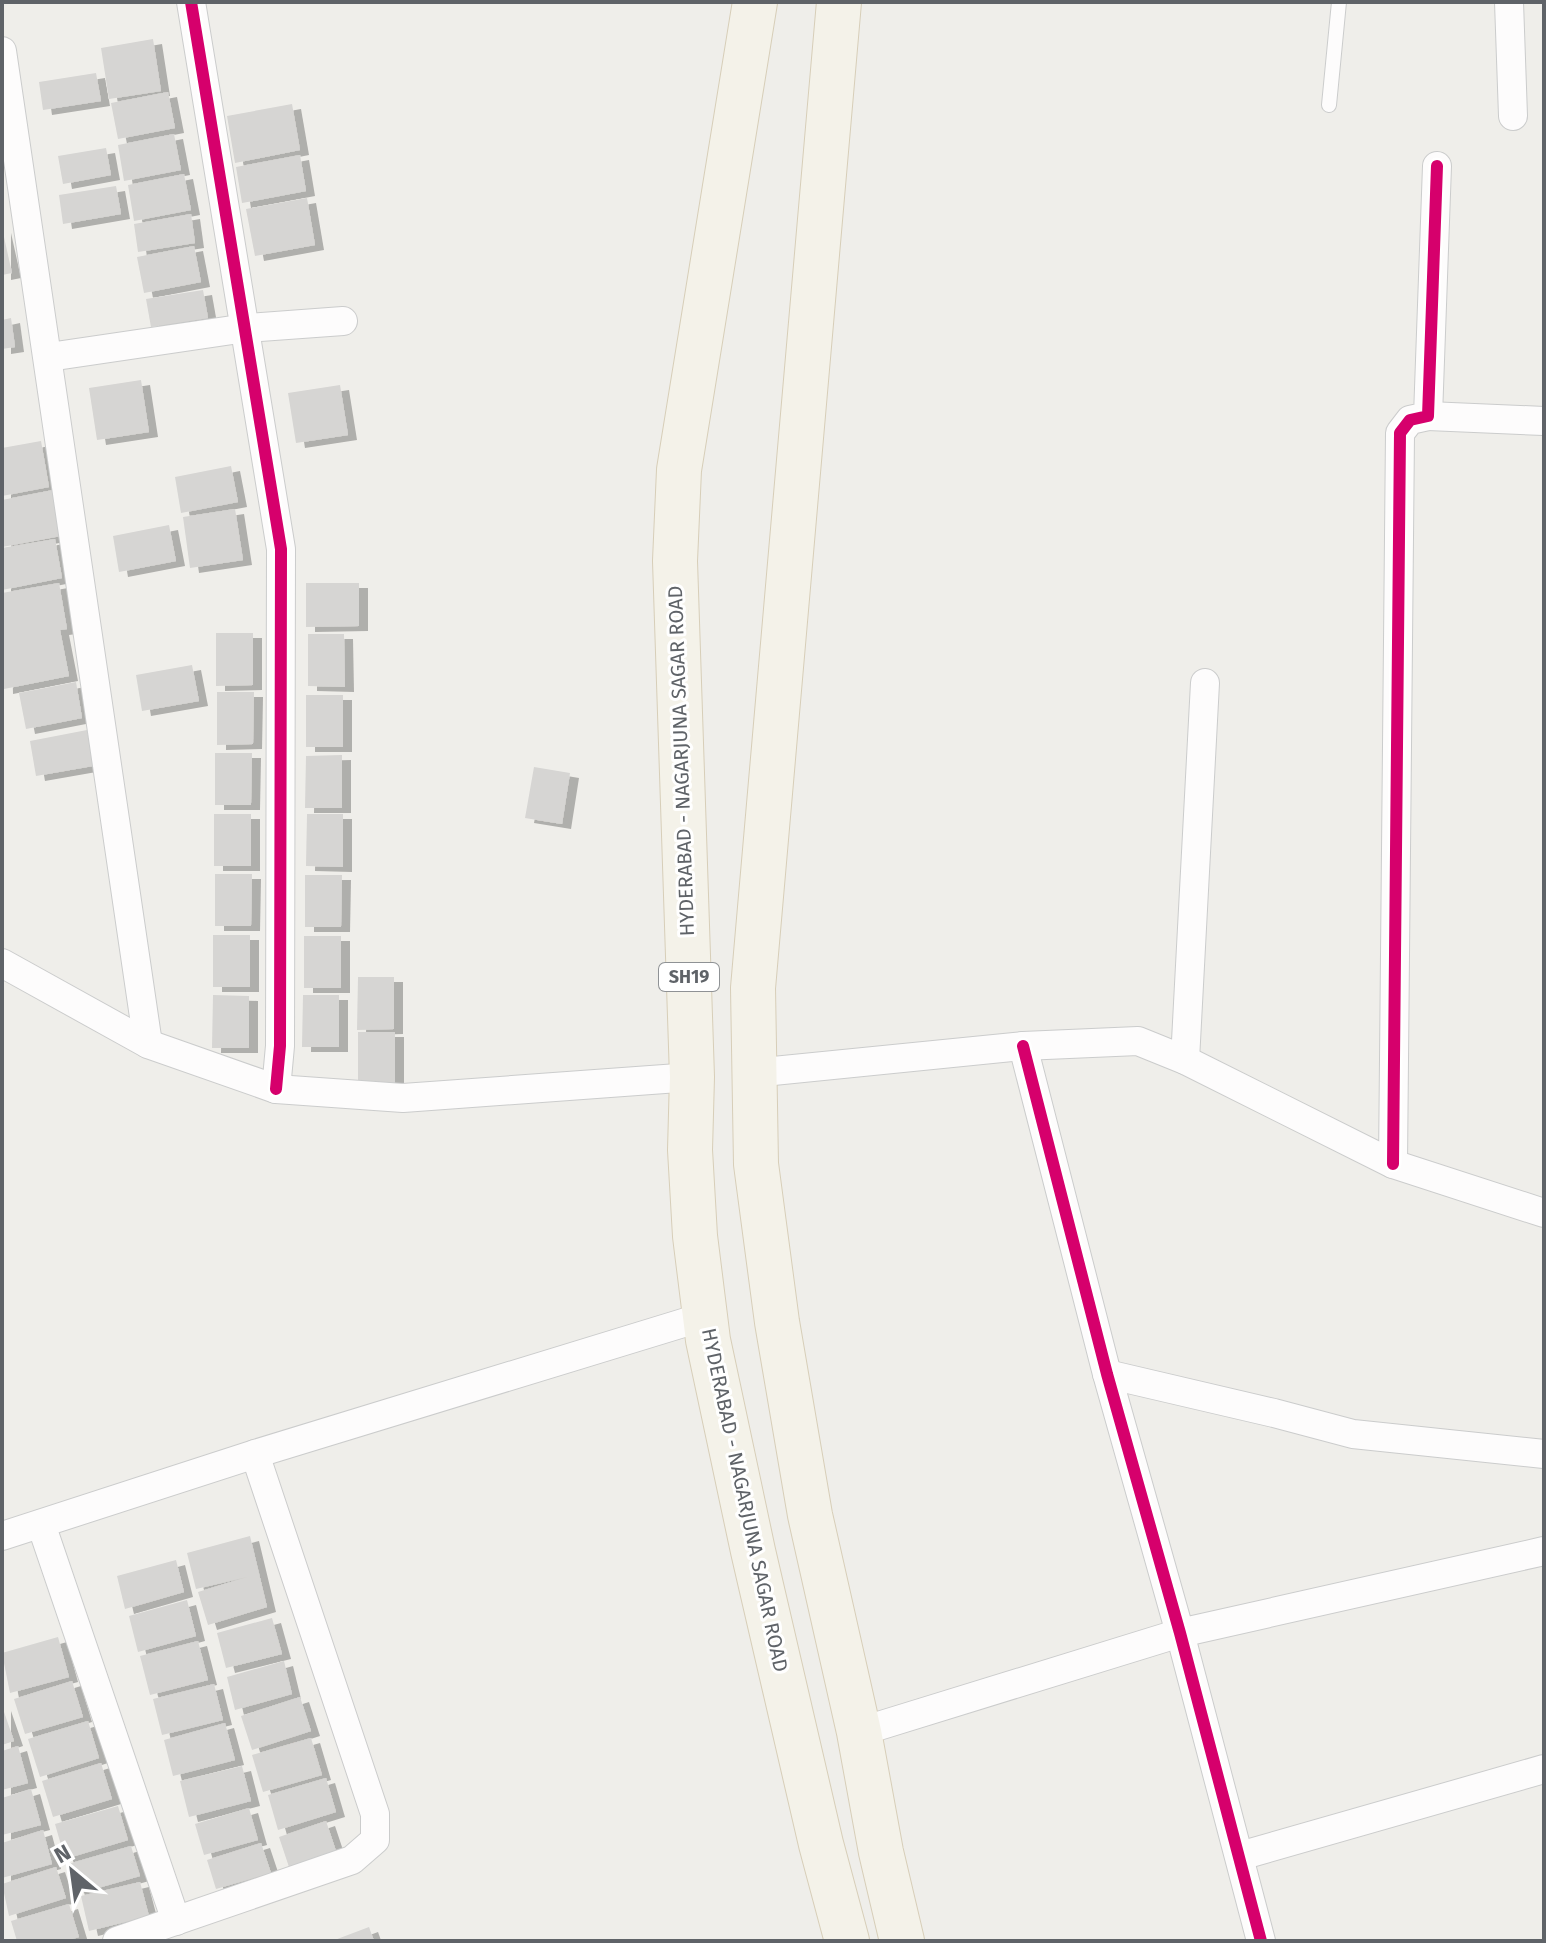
<svg xmlns="http://www.w3.org/2000/svg" width="1546" height="1943" viewBox="0 0 1546 1943" font-family="'Fira Sans',sans-serif">
<style>
.building{fill:#d6d5d3;filter:url(#shadow)}
.lines{fill:none;stroke-linecap:round;stroke-linejoin:round}
.lane-casing{stroke:#cbcccc;stroke-width:16}
.street-casing{stroke:#cbcccc;stroke-width:30}
.primary-casing{stroke:#d7ceb8;stroke-width:46}
.lane{stroke:#fdfcfc;stroke-width:14}
.street{stroke:#fdfcfc;stroke-width:28}
.primary{stroke:#f4f2e9;stroke-width:44}
.cycleway-casing{stroke:#fff;stroke-width:17}
.cycleway{stroke:#d6006c;stroke-width:12}
.labels{text-anchor:middle;dominant-baseline:central;stroke-width:6;stroke-linejoin:round;paint-order:stroke}
.shield{fill:#fff;stroke:#8f9295;stroke-width:2}
.shield-label{font-size:18px;font-weight:bold;fill:#5f6368}
.street-label{font-size:20px;fill:#5f6368;stroke:#fff}
</style>
<defs>
<filter id="shadow"><feDropShadow dx="9" dy="5" stdDeviation="0" flood-color="#0004"/></filter>
</defs>
<rect width="100%" height="100%" fill="#efeeea"/>
<g class="building">
<polygon points="153,39 161,91 109,99 101,48"/>
<polygon points="96,73 101,101 43,110 39,82"/>
<polygon points="168,92 175,128 118,139 111,103"/>
<polygon points="292,104 300,150 235,163 227,116"/>
<polygon points="174,134 181,170 124,181 118,145"/>
<polygon points="106,148 111,175 63,184 58,156"/>
<polygon points="300,155 306,191 242,203 236,167"/>
<polygon points="184,174 191,210 134,221 128,185"/>
<polygon points="116,186 121,214 63,224 59,195"/>
<polygon points="307,198 315,245 255,256 246,209"/>
<polygon points="191,214 195,243 138,252 134,224"/>
<polygon points="2,228 12,273 2,275"/>
<polygon points="194,246 201,282 144,293 137,257"/>
<polygon points="203,290 208,318 151,327 146,299"/>
<polygon points="11,318 15,347 2,349 2,320"/>
<polygon points="141,380 149,432 97,440 89,388"/>
<polygon points="340,385 348,435 296,443 288,393"/>
<polygon points="41,441 49,487 2,496 2,448"/>
<polygon points="231,466 238,502 181,513 175,477"/>
<polygon points="53,490 61,536 2,547 2,500"/>
<polygon points="235,509 243,560 190,568 183,517"/>
<polygon points="169,525 176,561 119,572 113,536"/>
<polygon points="55,539 62,578 2,590 2,548"/>
<polygon points="59,583 67,629 60,630 69,676 4,689 2,593"/>
<polygon points="306,583 359,583 359,626 306,627"/>
<polygon points="216,633 253,633 253,685 216,686"/>
<polygon points="308,634 344,634 345,687 308,686"/>
<polygon points="192,665 199,701 142,711 136,675"/>
<polygon points="76,682 82,718 26,729 19,693"/>
<polygon points="217,692 254,692 253,744 217,745"/>
<rect x="306" y="695" width="37" height="52"/>
<polygon points="87,730 93,766 36,776 30,741"/>
<polygon points="215,753 252,753 251,805 215,805"/>
<polygon points="342,755 342,808 305,808 306,756"/>
<polygon points="534,767 570,773 562,824 525,818"/>
<rect x="214" y="814" width="37" height="52"/>
<polygon points="307,814 343,814 343,867 306,866"/>
<polygon points="215,874 252,874 251,926 215,926"/>
<polygon points="305,875 342,875 341,927 305,927"/>
<rect x="213" y="935" width="37" height="52"/>
<rect x="304" y="936" width="37" height="52"/>
<polygon points="358,977 394,977 394,1029 357,1030"/>
<polygon points="213,995 249,996 249,1048 212,1048"/>
<polygon points="303,995 339,995 339,1047 302,1047"/>
<rect x="358" y="1032" width="37" height="53"/>
<polygon points="250,1536 267,1607 208,1625 198,1592 247,1577 196,1589 187,1553"/>
<polygon points="176,1560 184,1592 125,1609 117,1576"/>
<polygon points="187,1600 196,1636 138,1652 129,1616"/>
<polygon points="272,1618 282,1654 226,1668 217,1633"/>
<polygon points="58,1637 69,1677 10,1693 2,1653"/>
<polygon points="198,1641 208,1680 150,1695 140,1656"/>
<polygon points="284,1661 292,1694 235,1710 227,1677"/>
<polygon points="72,1681 83,1717 25,1734 14,1699"/>
<polygon points="214,1684 223,1720 162,1735 153,1699"/>
<polygon points="300,1697 311,1731 252,1750 241,1716"/>
<polygon points="2,1706 14,1741 2,1745"/>
<polygon points="88,1721 99,1758 40,1777 28,1739"/>
<polygon points="225,1723 235,1760 173,1776 164,1740"/>
<polygon points="311,1738 322,1775 263,1792 252,1755"/>
<polygon points="18,1746 28,1783 2,1790 2,1751"/>
<polygon points="101,1763 112,1799 53,1817 42,1781"/>
<polygon points="242,1766 251,1801 189,1817 180,1781"/>
<polygon points="326,1778 336,1812 278,1830 268,1795"/>
<polygon points="31,1789 41,1825 2,1835 2,1798"/>
<polygon points="118,1806 128,1840 65,1859 55,1824"/>
<polygon points="249,1808 258,1840 204,1855 195,1824"/>
<polygon points="326,1821 337,1854 290,1870 279,1837"/>
<polygon points="43,1830 52,1864 2,1878 2,1843"/>
<polygon points="261,1843 271,1873 216,1889 207,1860"/>
<polygon points="131,1846 140,1876 77,1894 68,1864"/>
<polygon points="56,1867 66,1898 9,1916 2,1884"/>
<polygon points="140,1882 149,1916 89,1931 81,1896"/>
<polygon points="69,1904 79,1937 66,1941 17,1941 11,1921"/>
<polygon points="369,1927 374,1941 332,1941"/>
</g>
<g class="lines">
<g class="lane-casing">
<polyline id="lane" points="1329,105 1339,2"/>
</g>
<g class="street-casing">
<g id="street">
<polyline points="191,2 281,549 280,1046 276,1089"/>
<polyline points="1509,2 1513,116"/>
<polyline points="2,51 148,1044"/>
<polyline points="49,357 246,328 343,321"/>
<polyline points="1428,416 1544,421"/>
<polyline points="2,963 148,1044 276,1089 403,1098 692,1077"/>
<polyline points="1023,1046 1107,1374 1180,1633 1261,1941"/>
<polyline points="1185,1060 1205,683"/>
<polyline points="753,1073 1023,1046 1138,1041 1185,1060 1393,1164 1544,1213"/>
<polyline points="1393,1164 1400,433 1410,420 1428,416 1437,166"/>
<polyline points="1107,1374 1274,1413 1353,1434 1544,1454"/>
<polyline points="41,1524 176,1921"/>
<polyline points="2,1536 255,1454 706,1316"/>
<polyline points="859,1732 1180,1633 1544,1551"/>
<polyline points="1240,1856 1544,1769"/>
<polyline points="117,1941 352,1860 375,1840 375,1814 255,1454"/>
</g>
</g>
<g class="primary-casing">
<g id="primary">
<polyline points="755,2 679,470 675,561 692,1077 690,1150 695,1236 708,1340 753,1551 821,1844 847,1941"/>
<polyline points="839,2 753,988 756,1164 777,1322 810,1515 859,1732 881,1852 902,1941"/>
</g>
</g>
<use href="#lane" class="lane"/>
<use href="#street" class="street"/>
<use href="#primary" class="primary"/>
<g class="cycleway-casing">
<g id="cycleway">
<polyline points="191,2 281,549 280,1046 276,1089"/>
<polyline points="1023,1046 1107,1374 1180,1633 1261,1941"/>
<polyline points="1393,1164 1400,433 1410,420 1428,416 1437,166"/>
</g>
</g>
<use href="#cycleway" class="cycleway"/>
</g>
<g class="labels">
<rect class="shield" x="659" y="963" width="60" height="28" rx="6"/>
<g class="shield-label">
<text x="689" y="977">SH19</text>
</g>
<g class="street-label">
<text transform="translate(681 761) rotate(-92)">HYDERABAD - NAGARJUNA SAGAR ROAD</text>
<text transform="translate(745 1500) rotate(78)">HYDERABAD - NAGARJUNA SAGAR ROAD</text>
</g>
</g>
<rect width="1546" height="1943" fill="none" stroke="#5f6368" stroke-width="8"/>
<g transform="translate(72 1871) rotate(331)" stroke="#ffffff" stroke-width="6" paint-order="stroke">
<path d="M0-6L14 30L0 20L-14 30Z" fill="#5f6368"/>
<text y="-12" font-size="22" font-weight="bold" text-anchor="middle" fill="#5f6368">N</text>
</g>
</svg>
